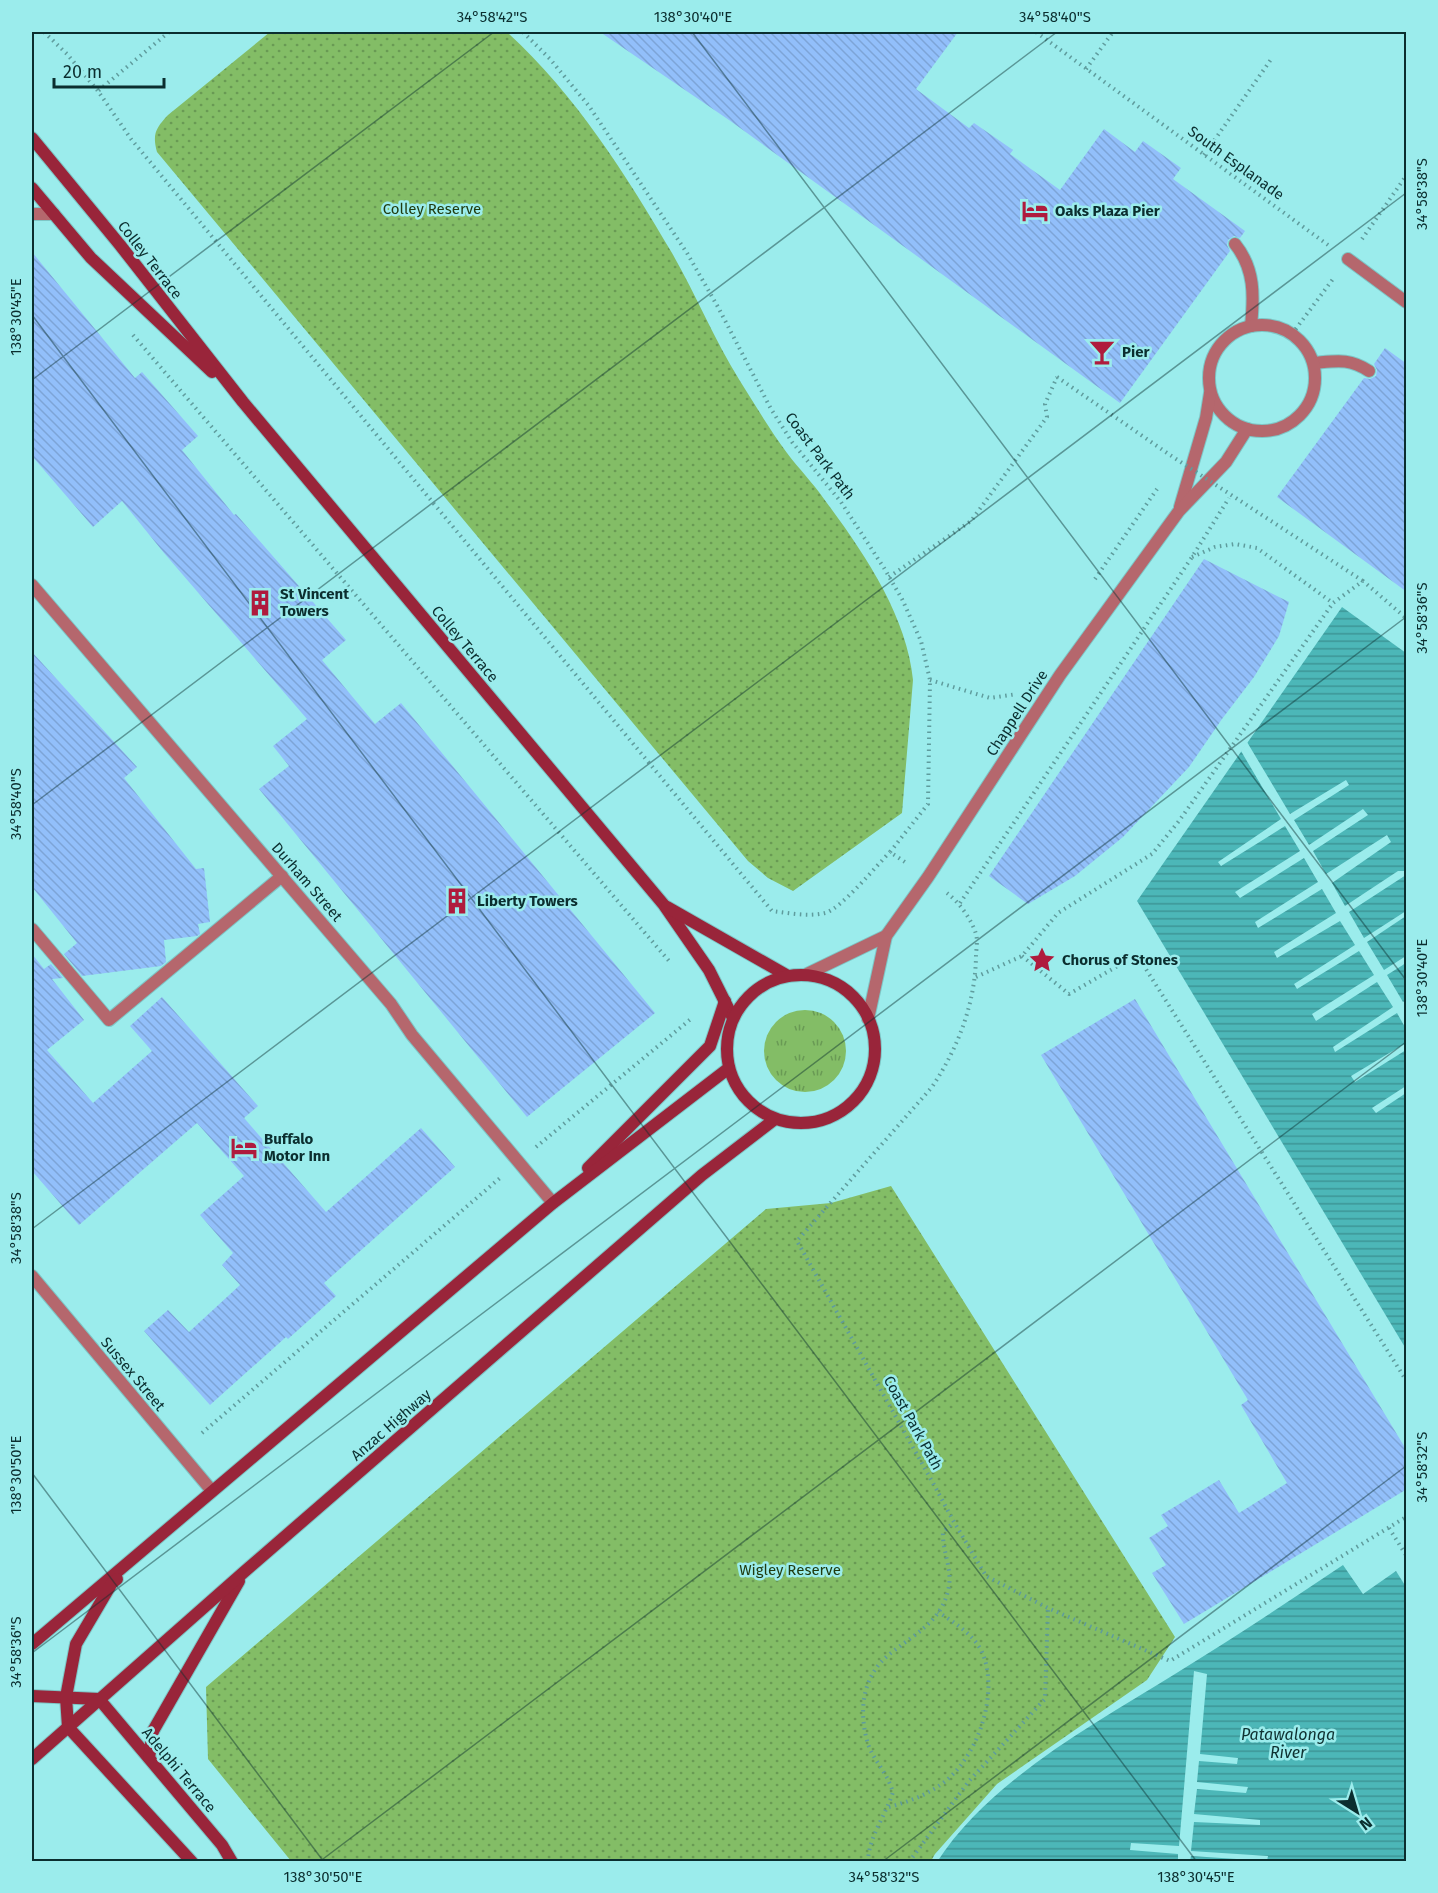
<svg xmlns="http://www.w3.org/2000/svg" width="1438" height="1893" viewBox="0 0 1438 1893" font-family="'Fira Sans',sans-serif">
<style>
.grass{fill:url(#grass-tufts)}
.park{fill:url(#park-dots)}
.water{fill:url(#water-rules)}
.pier{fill:#9becec}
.building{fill:url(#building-back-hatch)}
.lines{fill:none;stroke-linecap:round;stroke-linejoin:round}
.lane-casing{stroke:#7ec6c6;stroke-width:14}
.street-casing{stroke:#7ec6c6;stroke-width:14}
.secondary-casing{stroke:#7ec6c6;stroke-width:14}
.path{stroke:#5f9c9d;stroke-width:4;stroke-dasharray:1.5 4.5;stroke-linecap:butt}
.lane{stroke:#b5676d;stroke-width:12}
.street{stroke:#b5676d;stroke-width:12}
.secondary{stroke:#99253a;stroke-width:12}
.path-bridge{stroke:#5f9c9d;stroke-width:4;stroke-dasharray:1.5 4.5;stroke-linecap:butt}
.ticks{fill:none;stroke:#0b2e2f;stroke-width:1.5;stroke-opacity:0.45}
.labels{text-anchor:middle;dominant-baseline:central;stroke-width:5;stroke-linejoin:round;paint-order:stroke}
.street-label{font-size:15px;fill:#0b2e2f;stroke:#9becec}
.park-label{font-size:15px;fill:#203b0f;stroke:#9becec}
.poi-label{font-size:15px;font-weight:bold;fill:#0b2e2f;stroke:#9becec;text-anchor:start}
.water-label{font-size:16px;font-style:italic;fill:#0e3030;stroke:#9becec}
.neatline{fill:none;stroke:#0b2e2f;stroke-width:2}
.ticks-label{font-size:15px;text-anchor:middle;fill:#0b2e2f}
</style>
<defs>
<pattern id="grass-tufts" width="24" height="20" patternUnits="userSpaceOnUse" patternTransform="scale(1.5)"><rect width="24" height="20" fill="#83bd66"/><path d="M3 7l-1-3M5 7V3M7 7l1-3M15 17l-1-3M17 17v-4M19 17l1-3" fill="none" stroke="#699a54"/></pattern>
<pattern id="park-dots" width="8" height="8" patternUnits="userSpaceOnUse" patternTransform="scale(1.5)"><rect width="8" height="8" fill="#83bd66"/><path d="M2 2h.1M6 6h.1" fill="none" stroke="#699a54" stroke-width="1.8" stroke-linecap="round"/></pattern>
<pattern id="water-rules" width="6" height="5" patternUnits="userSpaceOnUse" patternTransform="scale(1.5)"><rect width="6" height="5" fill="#4cb7b8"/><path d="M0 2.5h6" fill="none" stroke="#3d9596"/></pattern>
<pattern id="building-back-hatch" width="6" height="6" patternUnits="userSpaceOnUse" patternTransform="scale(1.5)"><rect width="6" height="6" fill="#92bffa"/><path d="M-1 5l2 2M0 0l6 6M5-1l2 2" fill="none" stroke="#7da4d7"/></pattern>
</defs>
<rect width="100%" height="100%" fill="#9becec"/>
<circle class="grass" cx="805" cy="1051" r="41"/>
<g class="park">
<path d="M270,32H507C575,94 625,173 672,253C696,295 714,339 740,381C755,405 770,430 787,453C799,469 813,483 824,499C862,550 907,615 913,680L902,813L793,891L768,878L748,861L157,152C152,134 156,128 168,115Z"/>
<polygon points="891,1186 1175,1637 1147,1680 997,1784 935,1854 931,1861 291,1861 208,1759 206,1687 766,1209 831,1203"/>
</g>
<g class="water">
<polygon points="1342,607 1406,653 1406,1349 1137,901"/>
<path d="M1343,1565L1363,1594L1396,1571L1406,1587V1861L937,1862C990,1780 1094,1724 1175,1674C1232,1639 1288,1602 1343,1565Z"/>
</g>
<g class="pier">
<polygon points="1247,742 1290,814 1346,780 1349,785 1294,820 1309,845 1363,809 1368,815 1313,851 1326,874 1387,835 1391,842 1332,883 1345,906 1398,871 1406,871 1406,875 1349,912 1364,938 1406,911 1406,916 1367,942 1384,970 1406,956 1406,963 1387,975 1403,1002 1406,1000 1406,1029 1397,1013 1335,1052 1333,1047 1393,1007 1377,982 1316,1021 1312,1014 1374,975 1359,951 1297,989 1294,984 1355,945 1340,921 1277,958 1274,952 1336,913 1322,889 1258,928 1255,922 1318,882 1304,858 1240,898 1235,892 1300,851 1285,826 1221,866 1218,862 1281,819 1241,751"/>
<polygon points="1406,1043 1406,1050 1355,1082 1351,1076"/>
<polygon points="1406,1086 1406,1093 1376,1113 1372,1108"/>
<polygon points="1194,1671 1207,1674 1200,1754 1238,1758 1237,1764 1199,1761 1197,1782 1248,1787 1246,1793 1197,1789 1194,1814 1260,1820 1260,1825 1194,1822 1191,1851 1268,1856 1267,1861 1191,1856 1190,1861 1178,1861 1178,1854 1130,1850 1131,1843 1179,1846"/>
</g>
<g class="building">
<polygon points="600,32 958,32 916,89 969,128 974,123 1013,150 1010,154 1060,190 1104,129 1135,152 1143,141 1181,168 1173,179 1245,231 1240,238 1234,236 1228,240 1227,245 1230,251 1120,403 729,120"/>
<polygon points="32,252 135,378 142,372 198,436 182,450 234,515 236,514 346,640 322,660 375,724 401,703 655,1013 527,1117 259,789 289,766 273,746 307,719 164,553 122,501 93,527 32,456"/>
<polygon points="1385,348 1407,364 1407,592 1277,497 1364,378 1370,379 1376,376 1377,370 1374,364"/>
<polygon points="1204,559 1289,602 1279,636 1254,677 1222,719 1189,767 1123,837 1075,876 1028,904 989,876"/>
<polygon points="32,652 137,767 124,778 196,869 204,868 210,922 198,924 200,934 197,936 164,940 166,962 161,966 82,976 64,954 77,943 32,887"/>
<polygon points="32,954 44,969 51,964 63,978 52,979 84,1020 47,1050 93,1103 152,1051 130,1026 162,997 258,1106 244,1118 326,1212 421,1128 455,1167 324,1283 336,1296 288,1339 286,1337 210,1405 144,1331 168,1310 189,1332 240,1285 222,1265 233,1253 200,1215 244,1176 197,1123 79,1225 32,1171"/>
<polygon points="1135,999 1407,1451 1407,1489 1184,1624 1152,1573 1166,1565 1149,1538 1168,1526 1161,1515 1219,1480 1239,1513 1287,1483 1241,1405 1248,1400 1041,1055"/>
</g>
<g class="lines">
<g class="lane-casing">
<g id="lane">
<path d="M1235,244C1255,269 1254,296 1251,326"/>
<path d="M1314,363C1337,361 1349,358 1369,371"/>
<polyline points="32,929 109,1020 282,876"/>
</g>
</g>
<g class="street-casing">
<g id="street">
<polyline points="32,214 54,214"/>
<polyline points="1348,259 1406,302"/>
<circle cx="1262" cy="378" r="53"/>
<polyline points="1180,507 1206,418 1210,393"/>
<polyline points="32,585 391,1004 412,1035 553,1203"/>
<polyline points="805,975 886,936"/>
<polyline points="868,1019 886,936 928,877 1060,675 1179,511 1226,462 1247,429"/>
<polyline points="32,1276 212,1491"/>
</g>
</g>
<g class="secondary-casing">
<g id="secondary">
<polyline points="32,138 120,245 243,402 664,905 709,970 733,1018"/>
<polyline points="32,188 91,258 212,372"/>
<polyline points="667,907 788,976"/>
<circle cx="801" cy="1049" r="74"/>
<polyline points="588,1168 710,1046 725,1001"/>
<polyline points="32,1644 553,1203 729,1068"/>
<polyline points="32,1696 99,1699"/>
<polyline points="99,1699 222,1845 232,1862"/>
<polyline points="68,1727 66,1697 76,1644 112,1583 117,1579"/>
<polyline points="68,1727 192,1862"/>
<polyline points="149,1758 153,1731 239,1581"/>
<polyline points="32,1759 244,1572 702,1175 775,1119"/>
</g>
</g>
<g class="path">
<polyline points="44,32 67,54 98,91"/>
<path d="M169,32L98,91L131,139L772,911C789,913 808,917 825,913C841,909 877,865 890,852"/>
<polyline points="523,32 550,59 589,106 687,253 718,307 771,409 792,442 841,502 884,568 902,599 921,641 930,680 928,804 890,852 908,864"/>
<polyline points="1036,32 1328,245"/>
<polyline points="1086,69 1113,32"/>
<polyline points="1204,155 1272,58"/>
<polyline points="1362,239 1406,176"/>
<polyline points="1292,334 1333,279"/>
<polyline points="133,335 669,961"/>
<polyline points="1192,557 1215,547 1235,544 1257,548 1333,603 1363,581 1406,618"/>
<polyline points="889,577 971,521 1047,417 1045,404 1057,377"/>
<polyline points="1095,579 1157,489"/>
<polyline points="930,680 990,698 1017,694"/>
<path d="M947,893C959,902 972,920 976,934C978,941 976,950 976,957C975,1004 958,1048 932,1087L797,1241L933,1483L954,1522L986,1576L1048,1608L1170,1661L1406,1517"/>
<polyline points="960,903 1192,557 1229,498"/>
<polyline points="1022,956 1069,994 1137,955 1406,1380"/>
<polyline points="976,977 1022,956 1058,913 1152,854 1179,821 1333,603"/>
<polyline points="536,1147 692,1018"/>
<polyline points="202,1433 500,1178"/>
<polyline points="1389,1528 1406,1555"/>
<path d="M889,1807C908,1802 927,1795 943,1783C978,1757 1000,1693 982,1652C974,1635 954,1622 938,1612"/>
<path d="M868,1862C868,1838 886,1815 893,1792C891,1787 889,1781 886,1776C880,1765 872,1756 868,1744C858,1711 862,1675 891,1653C916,1633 943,1621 949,1586C952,1568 942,1550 943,1532L954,1522"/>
<polyline points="909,1862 969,1781 1045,1699 1048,1608"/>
</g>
<use href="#lane" class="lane"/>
<use href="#street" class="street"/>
<use href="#secondary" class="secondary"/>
<polyline class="path-bridge" points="1057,377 1170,455 1363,581"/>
</g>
<path class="ticks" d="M692,32L1406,980M32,315L1197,1862M32,380L494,32M32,805L1057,32M32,1229L1406,193M32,1473L324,1862M32,1653L1406,617M319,1862L1406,1042M882,1862L1406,1466"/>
<defs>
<g id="hotel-bare" transform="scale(2.07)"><path d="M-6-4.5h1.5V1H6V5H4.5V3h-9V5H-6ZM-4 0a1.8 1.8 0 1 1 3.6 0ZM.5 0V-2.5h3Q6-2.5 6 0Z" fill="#af1b3d" stroke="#9becec" stroke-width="2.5" paint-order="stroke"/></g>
<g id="bar-bare" transform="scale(2.07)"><path d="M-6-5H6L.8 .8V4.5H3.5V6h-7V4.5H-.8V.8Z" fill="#af1b3d" stroke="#9becec" stroke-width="2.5" paint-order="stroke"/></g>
<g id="building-bare" transform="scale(2.07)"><path d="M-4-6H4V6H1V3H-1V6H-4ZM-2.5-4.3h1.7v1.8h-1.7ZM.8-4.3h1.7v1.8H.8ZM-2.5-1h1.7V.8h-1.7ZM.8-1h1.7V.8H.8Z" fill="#af1b3d" stroke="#9becec" stroke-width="2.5" paint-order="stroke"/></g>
<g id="sight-bare" transform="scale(2.07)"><path d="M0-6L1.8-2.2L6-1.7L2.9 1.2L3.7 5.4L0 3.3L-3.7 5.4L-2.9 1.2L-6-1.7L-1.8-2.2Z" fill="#af1b3d" stroke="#9becec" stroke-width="2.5" paint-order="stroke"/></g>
</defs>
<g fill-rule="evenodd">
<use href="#hotel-bare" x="1035" y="211"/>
<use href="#bar-bare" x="1102" y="352"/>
<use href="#building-bare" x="260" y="603"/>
<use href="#building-bare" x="457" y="901"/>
<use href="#sight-bare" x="1042" y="960"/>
<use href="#hotel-bare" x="244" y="1148"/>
</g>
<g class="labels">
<g class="street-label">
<text transform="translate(1236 163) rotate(36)">South Esplanade</text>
<text transform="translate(150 260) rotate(52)">Colley Terrace</text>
<text transform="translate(820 456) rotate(53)">Coast Park Path</text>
<text transform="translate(465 644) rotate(50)">Colley Terrace</text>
<text transform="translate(1017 713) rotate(-57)">Chappell Drive</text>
<text transform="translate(307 882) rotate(49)">Durham Street</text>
<text transform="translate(133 1374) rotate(50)">Sussex Street</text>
<text transform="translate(913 1423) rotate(61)">Coast Park Path</text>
<text transform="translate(391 1425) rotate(-41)">Anzac Highway</text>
<text transform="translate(179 1770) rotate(50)">Adelphi Terrace</text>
</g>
<g class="park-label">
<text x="432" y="209">Colley Reserve</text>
<text x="790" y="1570">Wigley Reserve</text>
</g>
<g class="poi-label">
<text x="1055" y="211">Oaks Plaza Pier</text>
<text x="1122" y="352">Pier</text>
<text x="280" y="594">St Vincent<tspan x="280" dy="17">Towers</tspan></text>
<text x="477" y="901">Liberty Towers</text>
<text x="1062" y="960">Chorus of Stones</text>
<text x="264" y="1139">Buffalo<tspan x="264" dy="17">Motor Inn</tspan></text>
</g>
<g class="water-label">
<text x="1288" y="1734">Patawalonga<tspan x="1288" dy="18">River</tspan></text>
</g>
</g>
<rect width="1438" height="1893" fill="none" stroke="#9becec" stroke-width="66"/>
<g transform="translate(1357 1812) rotate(143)" stroke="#9becec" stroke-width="4.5" paint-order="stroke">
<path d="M0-4.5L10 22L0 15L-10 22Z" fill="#0b2e2f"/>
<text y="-9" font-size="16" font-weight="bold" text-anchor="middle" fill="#0b2e2f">N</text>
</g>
<path d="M54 78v9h110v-9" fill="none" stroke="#0b2e2f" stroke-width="3"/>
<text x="63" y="78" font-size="18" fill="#0b2e2f" stroke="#9becec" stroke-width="4.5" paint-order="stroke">20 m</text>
<rect x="33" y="33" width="1372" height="1827" class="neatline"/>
<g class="ticks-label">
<text x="492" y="22">34°58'42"S</text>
<text x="693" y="22">138°30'40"E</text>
<text x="1055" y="22">34°58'40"S</text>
<text transform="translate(1422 194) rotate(-90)" y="5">34°58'38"S</text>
<text transform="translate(16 317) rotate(-90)" y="5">138°30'45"E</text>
<text transform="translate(1422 618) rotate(-90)" y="5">34°58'36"S</text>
<text transform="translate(16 804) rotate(-90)" y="5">34°58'40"S</text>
<text transform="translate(1422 978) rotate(-90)" y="5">138°30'40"E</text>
<text transform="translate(16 1228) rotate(-90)" y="5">34°58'38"S</text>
<text transform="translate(1422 1467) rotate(-90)" y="5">34°58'32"S</text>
<text transform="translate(16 1475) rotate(-90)" y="5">138°30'50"E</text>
<text transform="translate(16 1652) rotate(-90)" y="5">34°58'36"S</text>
<text x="323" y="1882">138°30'50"E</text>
<text x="884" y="1882">34°58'32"S</text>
<text x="1196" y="1882">138°30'45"E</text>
</g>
</svg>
